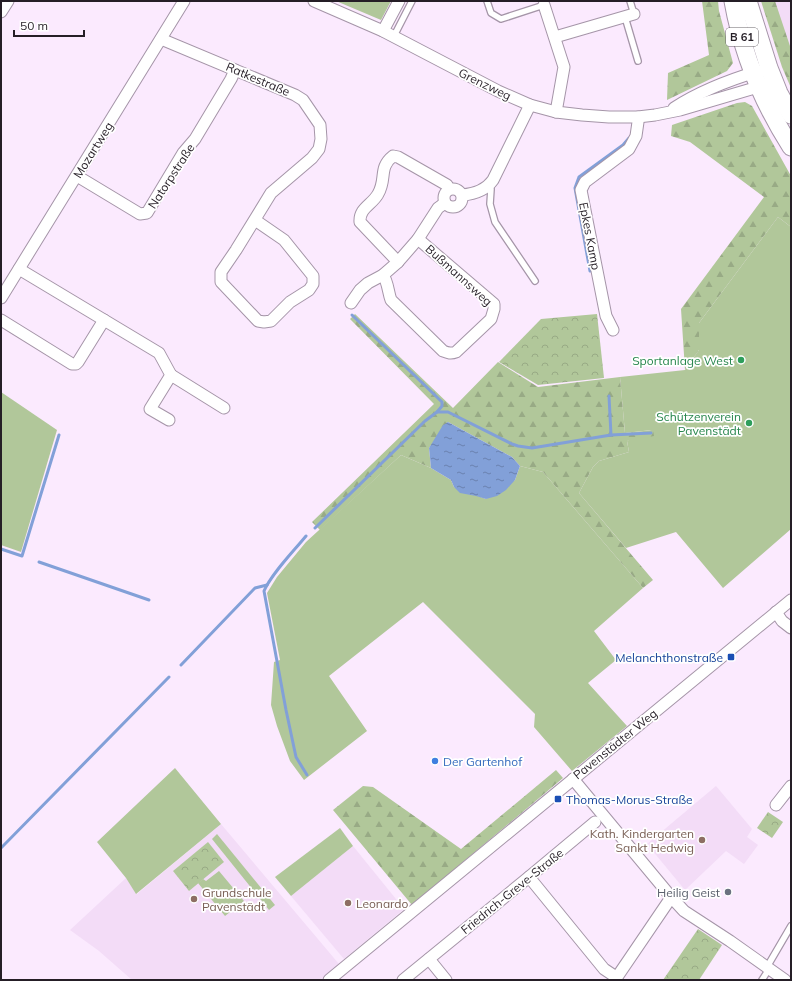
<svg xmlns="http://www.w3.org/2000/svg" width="792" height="981" viewBox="0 0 792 981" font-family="Mulish,sans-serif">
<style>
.built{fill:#f3dcf7}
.grass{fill:#b1c79a}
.forest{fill:url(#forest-firs)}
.park{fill:url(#park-crowns)}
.water{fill:url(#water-ripples)}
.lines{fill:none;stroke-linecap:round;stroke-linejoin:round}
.stream{stroke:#82a0d8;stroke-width:3}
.service-casing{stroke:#a595a8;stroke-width:8}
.minor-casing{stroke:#a595a8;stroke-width:13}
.primary-casing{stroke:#a595a8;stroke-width:19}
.service{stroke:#fff;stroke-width:5.5}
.minor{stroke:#fff;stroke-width:11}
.primary{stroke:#fff;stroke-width:17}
.leisure-dot{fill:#2e9e5b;stroke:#fff;stroke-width:1.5}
.transit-dot{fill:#1a4fb4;stroke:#fff;stroke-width:1.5}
.shop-dot{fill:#3f7fe0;stroke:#fff;stroke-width:1.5}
.education-dot{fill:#8d6e63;stroke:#fff;stroke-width:1.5}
.worship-dot{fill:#6b7280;stroke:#fff;stroke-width:1.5}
.labels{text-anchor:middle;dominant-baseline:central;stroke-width:3.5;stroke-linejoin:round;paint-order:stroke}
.shield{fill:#fff;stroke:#666267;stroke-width:1}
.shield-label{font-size:11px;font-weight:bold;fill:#251e26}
.street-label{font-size:12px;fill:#251e26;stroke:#fff}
.leisure-label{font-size:12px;fill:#27864d;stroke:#fff;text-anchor:end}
.transit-label{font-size:12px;fill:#164399;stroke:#fff;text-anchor:end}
.shop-label{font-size:12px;fill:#366cbe;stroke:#fff;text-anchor:start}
.education-label{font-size:12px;fill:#785e54;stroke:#fff;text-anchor:start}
.worship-label{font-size:12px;fill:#5b616d;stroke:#fff;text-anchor:end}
</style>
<defs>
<pattern id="forest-firs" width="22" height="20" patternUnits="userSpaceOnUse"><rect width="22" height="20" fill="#b1c79a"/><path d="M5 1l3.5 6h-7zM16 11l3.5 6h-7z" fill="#98aa85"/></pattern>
<pattern id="park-crowns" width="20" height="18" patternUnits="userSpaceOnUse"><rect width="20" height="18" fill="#b1c79a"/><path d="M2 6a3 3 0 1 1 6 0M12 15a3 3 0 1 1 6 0" fill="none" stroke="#98aa85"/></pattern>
<pattern id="water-ripples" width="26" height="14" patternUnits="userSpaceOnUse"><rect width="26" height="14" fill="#82a0d8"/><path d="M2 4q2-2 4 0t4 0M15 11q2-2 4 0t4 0" fill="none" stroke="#6a82af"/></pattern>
</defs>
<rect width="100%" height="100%" fill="#fbeafe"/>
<g class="built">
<polygon points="775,1 791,1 791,49 775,3"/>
<polygon points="716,786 752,829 747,837 758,845 744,864 726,851 685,890 647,844"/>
<polygon points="221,824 339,964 320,980 132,980 99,951 70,930 126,878 137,894"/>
<polygon points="353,846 404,909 344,959 291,896"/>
</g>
<g class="grass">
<polygon points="336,1 391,1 381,20"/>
<polygon points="778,217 791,227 791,529 723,588 676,532 626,548 579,493 593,467 599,461 629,452 627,441 652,430 625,433 620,377 685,370 699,350 699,323"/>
<polygon points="1,392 57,430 21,552 1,545"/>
<polygon points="401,455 431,468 451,480 454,487 486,499 515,480 520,466 543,472 643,588 594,631 616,660 588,683 627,726 572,771 534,727 535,714 423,602 329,676 367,731 304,780 290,761 277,726 271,705 274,662 280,660 267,593 277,577 306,542"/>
<polygon points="175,768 221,824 136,894 126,878 97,842"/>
<polygon points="340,828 353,846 291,896 275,877"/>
<polygon points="217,834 275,905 269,910 212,839"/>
<polygon points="219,871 244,901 225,916 198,883 203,879 206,881"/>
</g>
<g class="forest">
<polygon points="702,1 718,1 719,11 733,63 727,71 667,100 668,73 709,55"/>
<polygon points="761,1 775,1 791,49 791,88 782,67"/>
<polygon points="745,102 752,106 791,176 791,227 778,217 699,323 699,350 685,370 681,309 764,197 690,142 671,136 672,125 737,103"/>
<polygon points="355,314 453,408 498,362 538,387 620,377 625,433 653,430 654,436 627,441 629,452 599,461 593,467 579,493 653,580 643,588 543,472 520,466 512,457 448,422 429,448 431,468 401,455 320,530 312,522 434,404 350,319"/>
<polygon points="556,770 563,778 412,905 333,810 363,786 373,787 461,849"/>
</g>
<g class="park">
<polygon points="597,314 604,378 538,385 499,362 541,319"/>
<polygon points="768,812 783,822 772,838 757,828"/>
<polygon points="208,842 224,862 189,891 173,871"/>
<polygon points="698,929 722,945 699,980 663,980"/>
</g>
<polygon class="water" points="448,422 512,457 520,466 515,480 506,490 497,496 486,499 476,496 460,493 454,487 451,480 431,468 429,448 443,425"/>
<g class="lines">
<g class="stream">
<polyline points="590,271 575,188 579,177 623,145 629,138"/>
<polyline points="352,315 442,402 442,406 437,412"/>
<polyline points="609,396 611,435"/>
<polyline points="315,528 425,421 437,412 448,412 512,444 518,446 532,448 611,435 651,433"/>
<path d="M306,536C293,552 272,573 264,591L286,710L296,757L307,775"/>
<polyline points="1,549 22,556 59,435"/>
<polyline points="39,562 149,600"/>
<polyline points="181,665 255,588 267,585"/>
<polyline points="1,848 169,677"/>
</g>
<g class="service-casing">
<g id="service">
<polyline points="487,1 491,13 501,19 544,5"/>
<polyline points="630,1 634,14"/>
<polyline points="625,17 638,61"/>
<polyline points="394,36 412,1"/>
<polyline points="489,186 491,189 490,204 495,222 535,281"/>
<polyline points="767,967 791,926"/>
<polyline points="762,980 769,969"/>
</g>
</g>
<g class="minor-casing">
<g id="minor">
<polyline points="314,1 383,31 498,91 530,105 556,112 582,115 609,117 638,117 655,115 680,110 765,85"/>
<polyline points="544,5 564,67 556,112"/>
<polyline points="1,12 8,1"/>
<polyline points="383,31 399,1"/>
<polyline points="555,37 634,14"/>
<polyline points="161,39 295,95 303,100 320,125 321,139 319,149 312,158 271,193 236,250 221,272 221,282 258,321 264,322 271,321 290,302 309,290 313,284 313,276 284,240 255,220"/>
<path d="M674,108C700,91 729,80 759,71"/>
<polyline points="77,176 140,214 147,213 183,153 195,139 231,79 235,70"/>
<circle cx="453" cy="198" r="9"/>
<path d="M462,195C475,194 486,190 493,180L530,105"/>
<path d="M398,262L360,222C359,208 372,205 378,194C387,179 378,168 393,156L398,157L447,185L449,189"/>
<polyline points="19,269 159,353 171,375 150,409 169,420"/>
<path d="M383,275C388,282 388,292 391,300L443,351C448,353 451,354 456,352L491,319L494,309V304L418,239"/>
<polyline points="1,298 184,1"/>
<polyline points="351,303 360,290 368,283 383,275 398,262 418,239 438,208 445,203"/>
<polyline points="1,320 72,364 76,364 78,362 104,320"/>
<polyline points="613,330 606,316 581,190 585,182 629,149 636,136 638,122 638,117"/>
<polyline points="171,375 224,408"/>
<polyline points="776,612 782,621 791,628"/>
<polyline points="573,779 672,898 684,911 730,941 785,980"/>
<polyline points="776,805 791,786"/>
<polyline points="529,877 604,969 616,977"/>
<polyline points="429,959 446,980"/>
<polyline points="329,980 791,600"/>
<polyline points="403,980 529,877 595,822"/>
<polyline points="615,980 668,902 672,898"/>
</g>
</g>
<g class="primary-casing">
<g id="primary">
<path d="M733,1C742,52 763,103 791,147"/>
<polyline points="748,1 769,68 779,93 791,115"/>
</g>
</g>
<use href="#service" class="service"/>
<use href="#minor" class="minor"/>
<use href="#primary" class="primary"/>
</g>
<g class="leisure-dot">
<circle cx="741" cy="360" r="4"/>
<circle cx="749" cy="423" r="4"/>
</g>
<g class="transit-dot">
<rect x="727" y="653" width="8" height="8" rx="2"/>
<rect x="554" y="795" width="8" height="8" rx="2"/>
</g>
<circle class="shop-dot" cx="435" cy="761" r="4"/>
<g class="education-dot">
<circle cx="702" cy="840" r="4"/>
<circle cx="194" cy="899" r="4"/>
<circle cx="348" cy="903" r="4"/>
</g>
<circle class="worship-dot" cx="728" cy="892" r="4"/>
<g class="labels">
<rect class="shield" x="726" y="28" width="32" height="18" rx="3"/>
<g class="shield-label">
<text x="742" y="37">B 61</text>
</g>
<g class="street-label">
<text transform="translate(258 79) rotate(23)">Ratkestraße</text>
<text transform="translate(485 84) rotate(26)">Grenzweg</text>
<text transform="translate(93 150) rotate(-58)">Mozartweg</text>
<text transform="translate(171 176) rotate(-57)">Natorpstraße</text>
<text transform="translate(590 236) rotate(79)">Epkes Kamp</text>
<text transform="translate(459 275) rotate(42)">Bußmannsweg</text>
<text transform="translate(615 744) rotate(-39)">Pavenstädter Weg</text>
<text transform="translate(512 891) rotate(-39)">Friedrich-Greve-Straße</text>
</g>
<g class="leisure-label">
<text x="733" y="360">Sportanlage West</text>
<text x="741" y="416">Schützenverein<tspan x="741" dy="14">Pavenstädt</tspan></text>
</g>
<g class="transit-label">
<text x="723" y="657">Melanchthonstraße</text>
<text x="566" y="799" text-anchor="start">Thomas-Morus-Straße</text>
</g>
<g class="shop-label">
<text x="443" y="761">Der Gartenhof</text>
</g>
<g class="education-label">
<text x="694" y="833" text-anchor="end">Kath. Kindergarten<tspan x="694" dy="14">Sankt Hedwig</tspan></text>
<text x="202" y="892">Grundschule<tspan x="202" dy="14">Pavenstädt</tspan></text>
<text x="356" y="903">Leonardo</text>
</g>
<g class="worship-label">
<text x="720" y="892">Heilig Geist</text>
</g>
</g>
<rect width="792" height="981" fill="none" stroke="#251e26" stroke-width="4"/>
<path d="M14 30v6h70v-6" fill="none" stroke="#251e26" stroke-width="2"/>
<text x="20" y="30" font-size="12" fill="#251e26" stroke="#ffffff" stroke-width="3" paint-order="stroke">50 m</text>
</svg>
